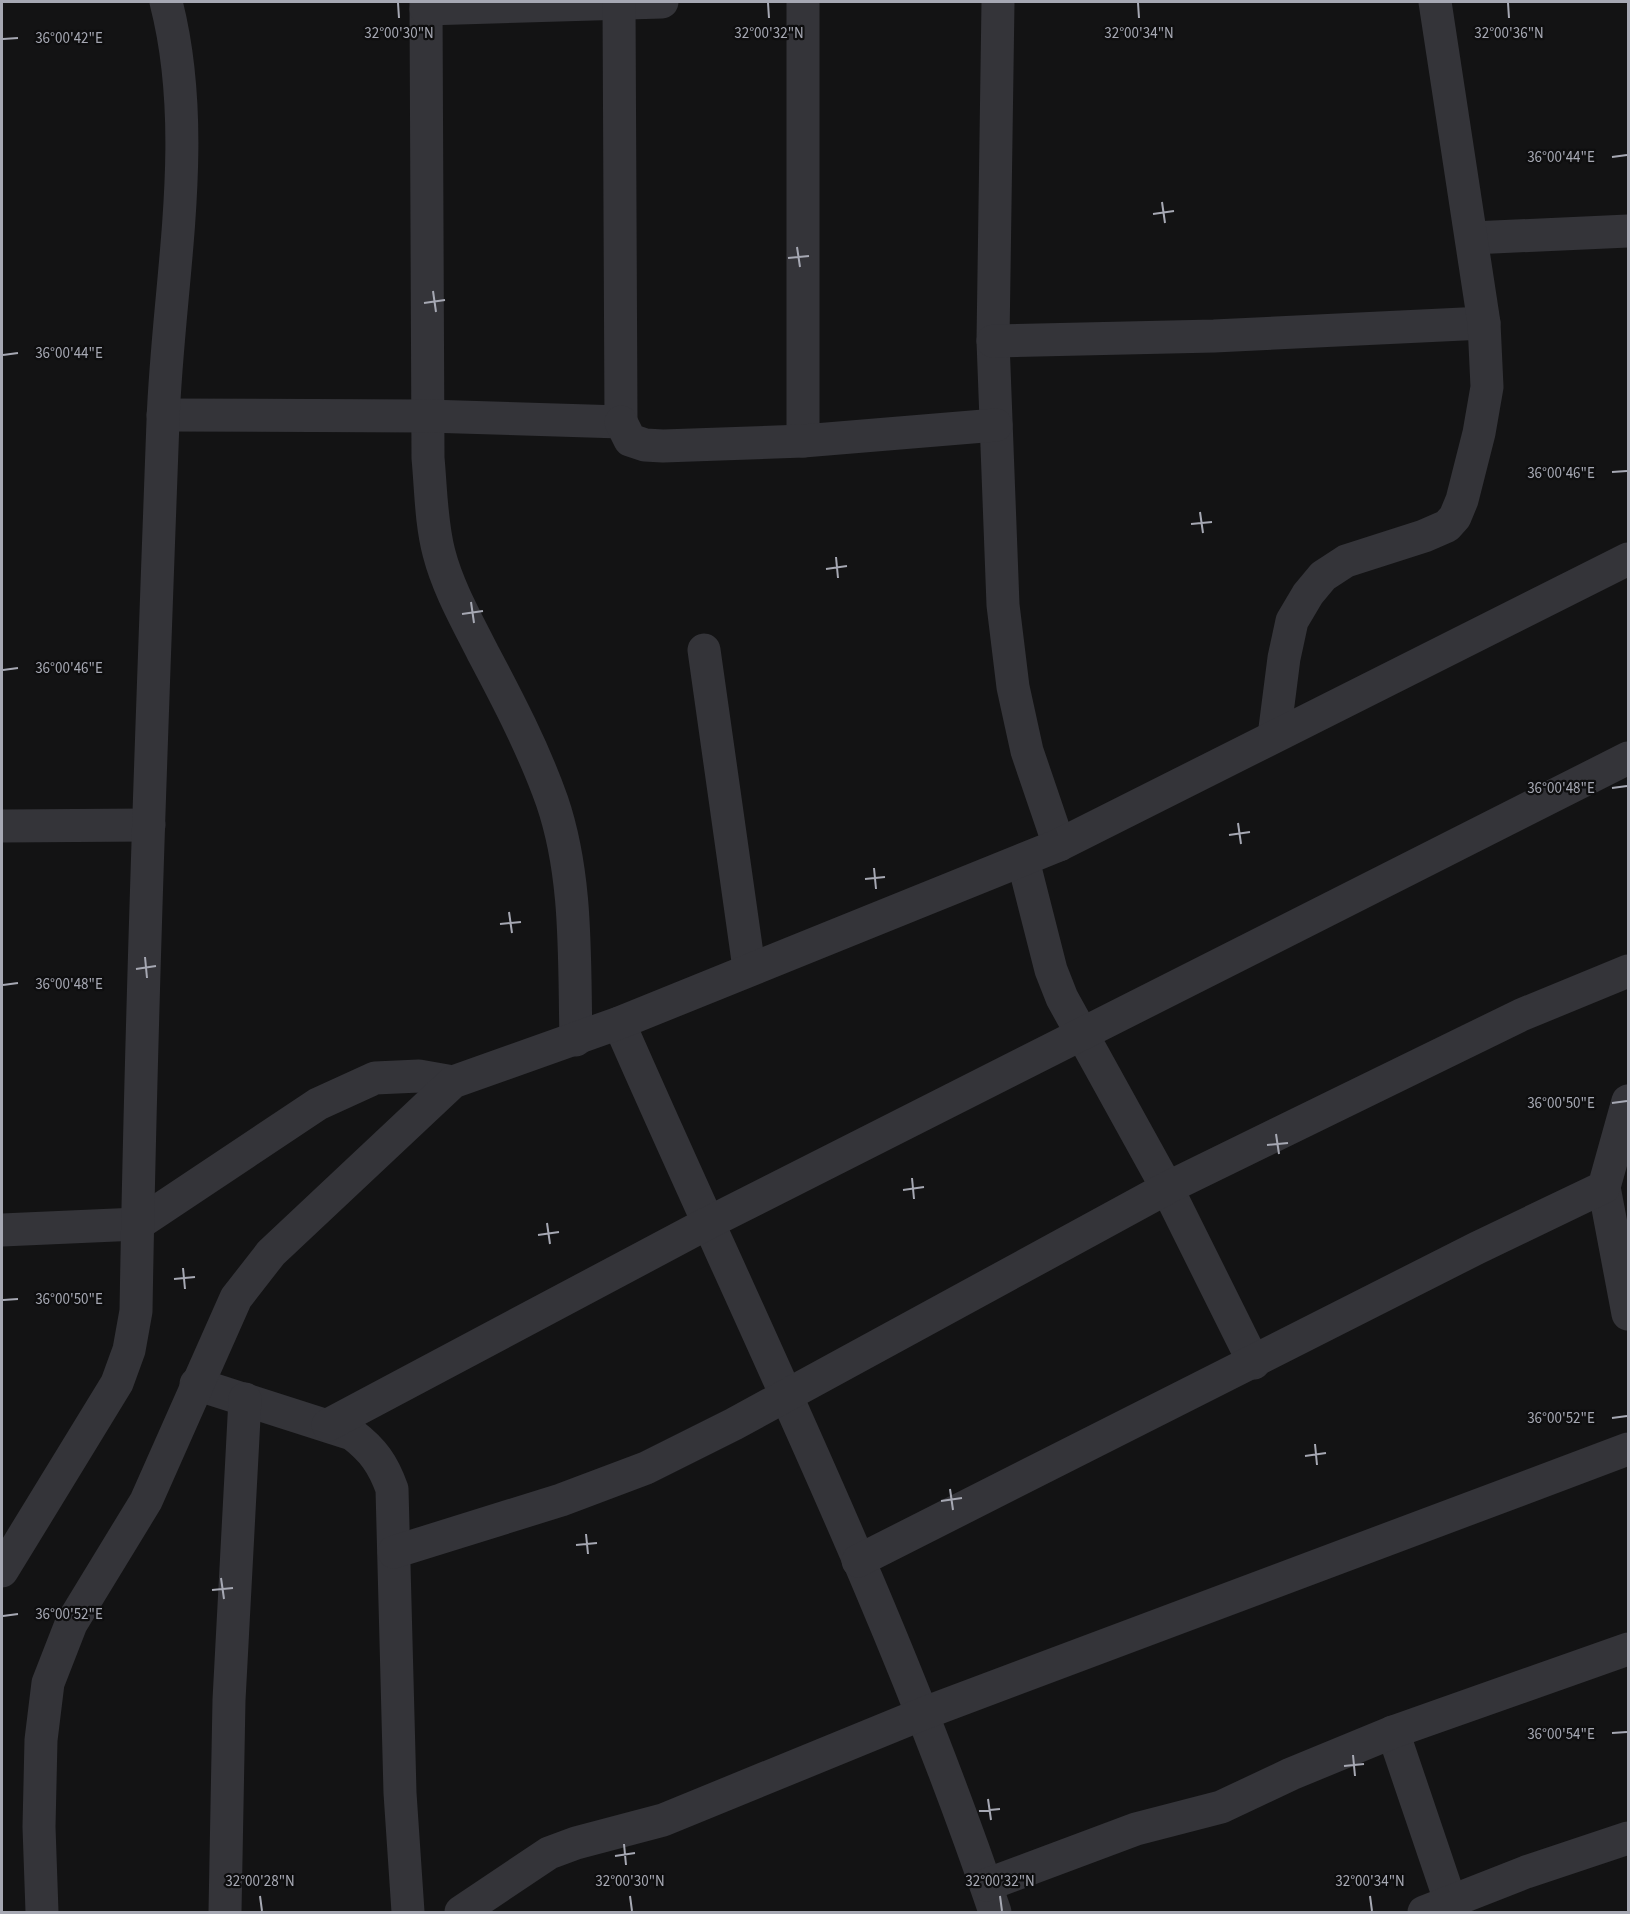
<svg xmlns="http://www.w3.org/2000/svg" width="1630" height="1914" viewBox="0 0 1630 1914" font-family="'Source Sans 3',sans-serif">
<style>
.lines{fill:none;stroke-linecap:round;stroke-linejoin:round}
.minor{stroke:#343439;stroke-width:33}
.ticks{fill:none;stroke:#a6a8b3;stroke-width:2}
.ticks-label{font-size:15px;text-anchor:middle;fill:#a6a8b3;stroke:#0e0e0f;stroke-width:4.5;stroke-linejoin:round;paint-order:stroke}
</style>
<rect width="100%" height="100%" fill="#131314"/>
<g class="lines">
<g class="minor">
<path d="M426,2L428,458C431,490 431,523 439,553C448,588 467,621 483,653C508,700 534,750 552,801C578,877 574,960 576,1040"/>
<polyline points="803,2 803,441"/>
<polyline points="998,2 993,341 1003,605 1013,687 1027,751 1059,845"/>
<polyline points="426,9 662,2"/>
<polyline points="1472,238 1628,231"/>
<polyline points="993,341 1214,336 1484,323"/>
<polyline points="163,415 427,416 621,422 619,2"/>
<polyline points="621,422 630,440 645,445 663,446 803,441 996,425"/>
<polyline points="704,650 749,968"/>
<polyline points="1274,736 1284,658 1292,621 1308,594 1323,576 1346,561 1424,536 1447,526 1455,517 1462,500 1479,433 1487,387 1484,323 1435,2"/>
<polyline points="2,826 149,825"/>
<polyline points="1023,860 1051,970 1062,998 1167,1188 1254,1363"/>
<path d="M619,1023C748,1318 892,1607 995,1912"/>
<polyline points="1604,1187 1628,1314"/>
<polyline points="2,1230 138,1224 318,1104 375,1078 419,1076 453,1082"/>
<path d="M196,1384L352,1434C373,1450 383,1464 392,1489L400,1793L408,1912"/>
<polyline points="328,1425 706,1224 1628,758"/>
<polyline points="394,1552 561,1500 646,1468 734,1424 1167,1188 1521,1015 1628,971"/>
<polyline points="858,1561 1477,1248 1604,1187 1628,1101"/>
<path d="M2,1571L117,1383L129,1350L136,1311C141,1015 152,718 163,421C168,283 201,138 166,2"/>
<polyline points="1393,1732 1454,1912"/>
<polyline points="986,1885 1136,1829 1221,1807 1291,1774 1393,1732 1628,1649"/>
<polyline points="42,1912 39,1827 41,1740 48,1683 71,1624 146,1501 236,1298 271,1253 453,1082 619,1023 1059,845 1628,559"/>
<polyline points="225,1912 229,1700 245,1399"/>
<polyline points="461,1912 549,1853 576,1843 663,1820 922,1714 1628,1449"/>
<polyline points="1424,1912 1526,1872 1628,1838"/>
</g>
</g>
<path class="ticks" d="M398,3L399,18M768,3L769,18M1138,3L1139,18M1508,3L1509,18M3,39L18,38M1612,157L1627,155M1162,202L1165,223M1153,214L1174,211M797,247L800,267M788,258L809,256M433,291L436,312M424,303L445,300M3,355L18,353M1612,472L1627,471M1200,512L1203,533M1191,524L1212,522M836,557L838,578M826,569L847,566M471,602L474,623M462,614L483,611M3,670L18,668M1612,788L1627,786M1238,823L1241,844M1229,835L1250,832M874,868L876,889M865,879L885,877M509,912L512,933M500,924L521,922M145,957L147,978M136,969L156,966M3,985L18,983M1612,1103L1627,1101M1276,1134L1279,1154M1267,1145L1288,1143M912,1178L914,1199M903,1190L924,1187M547,1223L550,1244M538,1235L559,1232M183,1268L185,1289M174,1279L195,1277M3,1300L18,1299M1612,1418L1627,1416M1315,1444L1317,1465M1305,1456L1326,1453M950,1489L953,1510M941,1501L962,1498M586,1534L588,1554M576,1545L597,1543M221,1578L224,1599M212,1590L233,1588M3,1616L18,1614M1612,1733L1627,1732M1353,1755L1355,1776M1344,1766L1364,1764M988,1799L991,1820M979,1811L1000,1809M624,1844L626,1865M615,1856L635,1853M260,1896L262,1911M630,1896L632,1911M1000,1896L1002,1911M1370,1896L1372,1911"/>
<g class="ticks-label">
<text x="399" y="38">32°00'30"N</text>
<text x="769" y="38">32°00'32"N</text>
<text x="1139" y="38">32°00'34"N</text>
<text x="1509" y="38">32°00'36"N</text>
<text x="69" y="43">36°00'42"E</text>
<text x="1561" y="162">36°00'44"E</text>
<text x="69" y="358">36°00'44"E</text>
<text x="1561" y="478">36°00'46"E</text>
<text x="69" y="673">36°00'46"E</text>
<text x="1561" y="793">36°00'48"E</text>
<text x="69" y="989">36°00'48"E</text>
<text x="1561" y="1108">36°00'50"E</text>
<text x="69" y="1304">36°00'50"E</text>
<text x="1561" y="1423">36°00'52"E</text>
<text x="69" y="1619">36°00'52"E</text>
<text x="1561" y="1739">36°00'54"E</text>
<text x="260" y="1886">32°00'28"N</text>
<text x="630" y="1886">32°00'30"N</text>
<text x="1000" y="1886">32°00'32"N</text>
<text x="1370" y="1886">32°00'34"N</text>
</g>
<rect width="1630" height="1914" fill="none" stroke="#a6a8b3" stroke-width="6"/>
</svg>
